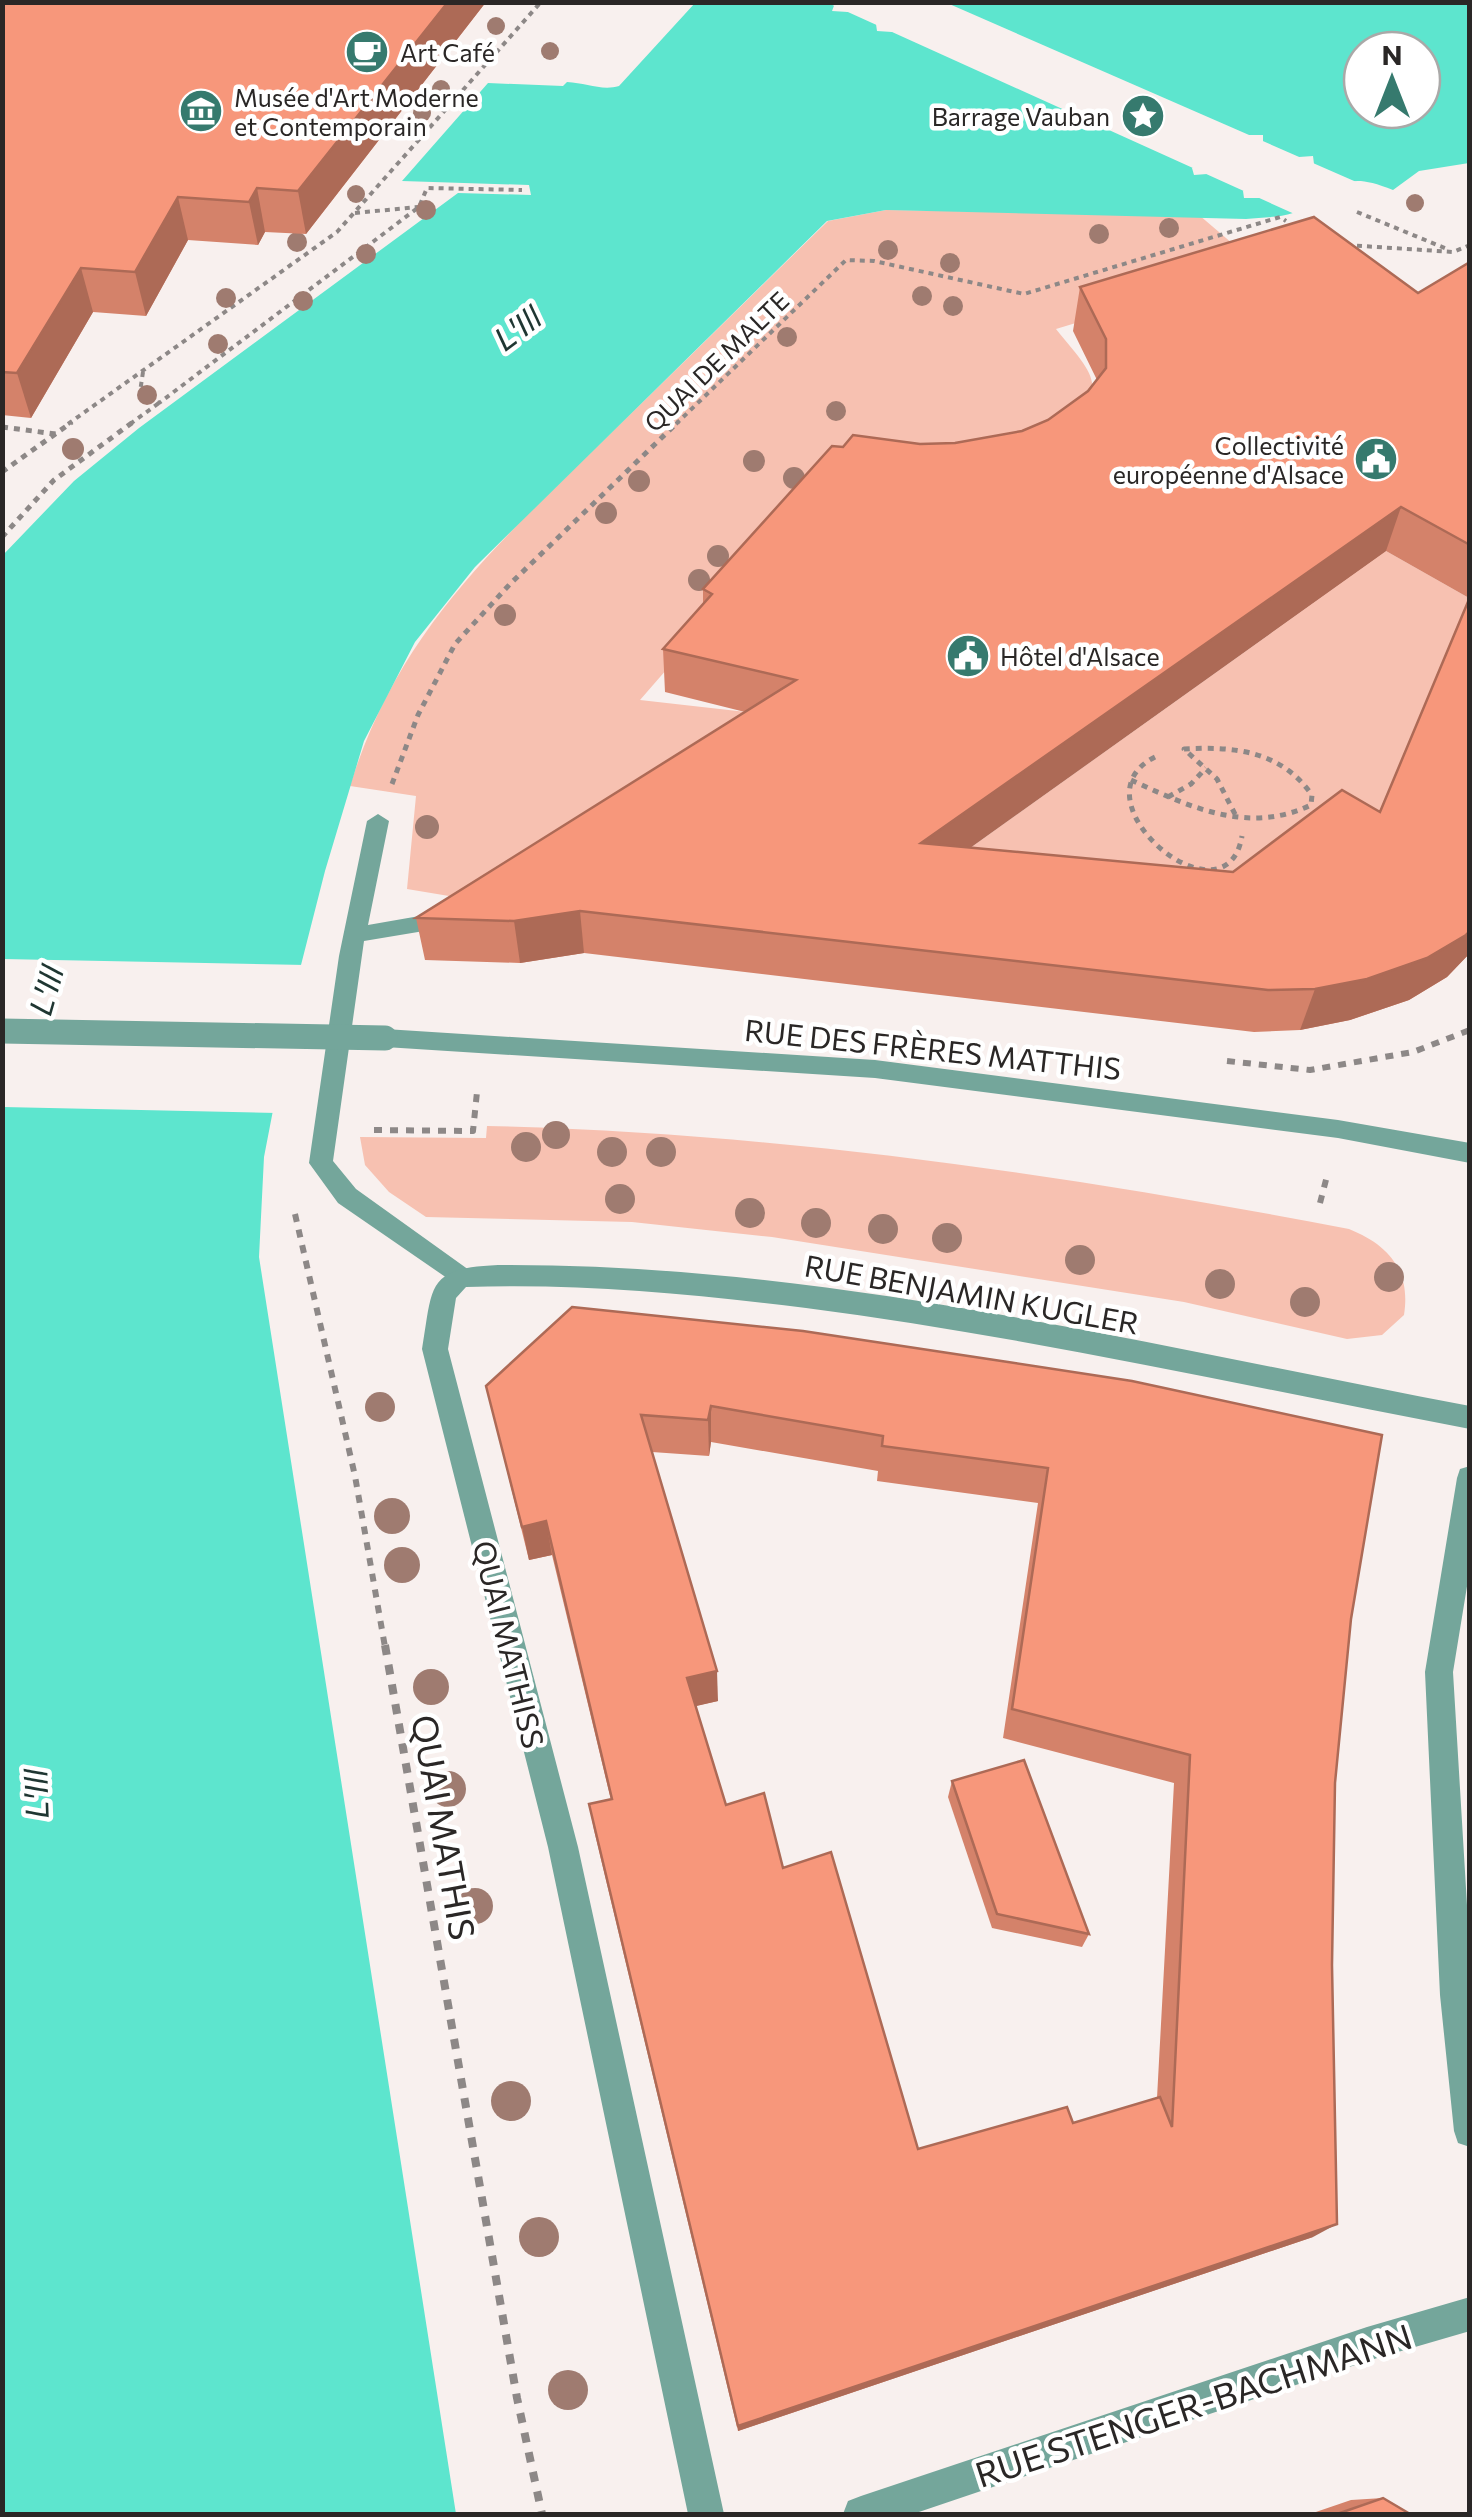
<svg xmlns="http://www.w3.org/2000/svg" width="1472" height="2517" viewBox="0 0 1472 2517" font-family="Commissioner,sans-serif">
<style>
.green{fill:#f7c1b1}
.water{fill:#5de5ce;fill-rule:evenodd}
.pier{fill:#f8f0ee}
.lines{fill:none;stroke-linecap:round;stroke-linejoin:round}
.path-far3{stroke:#8d8887;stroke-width:4;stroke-dasharray:5 5;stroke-linecap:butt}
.path-far2{stroke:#8d8887;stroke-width:5;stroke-dasharray:6 6;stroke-linecap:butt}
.path-far1{stroke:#8d8887;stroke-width:6;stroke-dasharray:8 8;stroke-linecap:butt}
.path{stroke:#8d8887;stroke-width:8;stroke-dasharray:10 10;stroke-linecap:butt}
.service{fill:#74a69b;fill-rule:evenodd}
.minor{fill:#74a69b;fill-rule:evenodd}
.tertiary{fill:#74a69b;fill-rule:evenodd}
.tertiary-bridge{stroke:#74a69b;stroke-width:25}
.tree{fill:#9f7b70}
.wall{fill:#d4826a;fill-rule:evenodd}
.shaded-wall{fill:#ad6a56}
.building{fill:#f7977b;stroke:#ad6a56;stroke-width:2.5;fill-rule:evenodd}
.labels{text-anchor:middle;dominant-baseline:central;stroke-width:9;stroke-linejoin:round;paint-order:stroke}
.far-poi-label{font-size:25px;fill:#2a2726;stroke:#fff;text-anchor:start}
.far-street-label{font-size:25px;fill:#2a2726;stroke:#fff}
.street-label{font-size:30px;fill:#2a2726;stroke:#fff}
.water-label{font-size:32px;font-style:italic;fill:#1f3632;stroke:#fff}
.near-street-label{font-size:35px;fill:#2a2726;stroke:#fff}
</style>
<rect width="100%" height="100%" fill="#f8f0ee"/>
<g class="green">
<path d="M886,210L1199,215L1260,267L1056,329C1092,374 1106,379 1078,437L840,470L640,700L773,715L473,900L407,889L416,796L350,786C399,629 496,546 609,435C682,364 755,292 828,221Z"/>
<polygon points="1386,551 1469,598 1364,855 1331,896 917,886"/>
<path d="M487,1126C778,1133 1063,1174 1349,1229C1389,1245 1411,1271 1404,1315L1382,1335L1347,1339L1184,1302L772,1237L632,1222L426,1217L389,1192L365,1165L360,1137L486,1138Z"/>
</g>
<path class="water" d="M695,3H835L832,11L848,12L868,3H920L876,24L877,31L892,32L949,3H1469V163L1419,171L1393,190C1332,165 1342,198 1293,213C1279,218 1260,217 1246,219L886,210L827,221L475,567L415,642L364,741L325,871L301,965L264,1157L259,1257L456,2514H3L2,556L74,481L139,428L458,193L531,195L529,185L402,181L488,83L563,86L567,82C586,83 602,91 619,86ZM1362,50H1422V110H1362ZM1249,135H1263V141L1207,174L1194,175L1192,168ZM1313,156L1314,164L1259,198H1244L1243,191L1299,157Z"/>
<g class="pier">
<polygon points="840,2 838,7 847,7 856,2 925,2 883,26 891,27 947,3 1361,184 1299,216 828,3"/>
<polygon points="3,959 306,965 277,1113 3,1107"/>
</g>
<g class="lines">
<g class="path-far3">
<polyline points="1357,212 1447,249"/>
<polyline points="355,213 418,207"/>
<polyline points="1347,245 1453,252 1470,245"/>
<polyline points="143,372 140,392 159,403 419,207 427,188 522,190"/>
<polyline points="68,424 337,232 541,2"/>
<polyline points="130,424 159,403"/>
<polyline points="676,424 846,260 874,261 1024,294 1280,217 1286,221"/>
</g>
<g class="path-far2">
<polyline points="2,427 56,434"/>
<polyline points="2,472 72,422"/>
<polyline points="2,537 54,480 133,422"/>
<path d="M1155,757C1069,800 1226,931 1242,836"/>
<path d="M1131,780C1190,807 1248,835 1311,805L1312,795C1281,751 1235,746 1184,749L1217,779L1237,818"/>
<polyline points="392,784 418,715 455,644 510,584 678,422"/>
<polyline points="1168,797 1191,784 1206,768"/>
</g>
<g class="path-far1">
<polyline points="1227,1061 1310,1070 1413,1052 1470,1030"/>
<polyline points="374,1130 473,1131 477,1092"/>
<polyline points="1320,1203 1327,1176"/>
<polyline points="295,1214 355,1476 385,1647"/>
</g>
<polyline class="path" points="385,1645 517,2398 542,2514"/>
<polygon class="service" points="378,814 389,821 368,925 448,911 459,919 448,927 364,941 333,1161 356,1189 469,1270 473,1277 469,1284 460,1287 338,1203 309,1163 339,956 367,821"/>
<g class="minor">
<path d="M498,1265C825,1263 1150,1346 1470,1406V1429C1249,1387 1029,1337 806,1308C693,1294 580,1283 466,1287L456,1298L448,1349L578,1847L724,2514H688L548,1847L422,1349C433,1285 426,1268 498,1265Z"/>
<polygon points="1470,2297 1470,2331 1367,2361 913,2514 843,2514 848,2501 861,2496 1367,2327"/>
</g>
<g class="tertiary">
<polygon points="385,1029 875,1060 1338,1120 1470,1143 1470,1163 1338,1138 875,1078 385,1047 373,1038"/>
<polygon points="1470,1466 1470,1568 1453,1672 1470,1955 1470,2147 1458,2143 1454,2131 1440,1995 1425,1672 1457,1478 1460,1469"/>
</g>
<polyline class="tertiary-bridge" points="2,1031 385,1038"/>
</g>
<g class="tree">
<circle cx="496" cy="26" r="9"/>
<circle cx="550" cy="51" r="9"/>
<circle cx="441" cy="89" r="9"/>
<circle cx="422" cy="113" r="9"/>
<circle cx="356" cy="194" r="9"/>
<circle cx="1415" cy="203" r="9"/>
<circle cx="426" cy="210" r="10"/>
<circle cx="1169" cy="228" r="10"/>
<circle cx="1099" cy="234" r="10"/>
<circle cx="297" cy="242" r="10"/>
<circle cx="888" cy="250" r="10"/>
<circle cx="366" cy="254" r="10"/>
<circle cx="950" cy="263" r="10"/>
<circle cx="922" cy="296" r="10"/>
<circle cx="226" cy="298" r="10"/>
<circle cx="303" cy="301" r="10"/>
<circle cx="953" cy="306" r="10"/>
<circle cx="787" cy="337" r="10"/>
<circle cx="218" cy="344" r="10"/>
<circle cx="147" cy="395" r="10"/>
<circle cx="836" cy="411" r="10"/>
<circle cx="73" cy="449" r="11"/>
<circle cx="754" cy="461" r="11"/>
<circle cx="794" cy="478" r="11"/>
<circle cx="639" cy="481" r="11"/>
<circle cx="606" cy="513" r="11"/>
<circle cx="718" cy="556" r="11"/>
<circle cx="699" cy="580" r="11"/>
<circle cx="505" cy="615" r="11"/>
<circle cx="427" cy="827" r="12"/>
<circle cx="556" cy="1135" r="14"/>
<circle cx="526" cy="1147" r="15"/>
<circle cx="612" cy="1152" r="15"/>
<circle cx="661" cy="1152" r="15"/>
<circle cx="620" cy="1199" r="15"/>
<circle cx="750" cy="1213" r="15"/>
<circle cx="816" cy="1223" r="15"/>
<circle cx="883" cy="1229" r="15"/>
<circle cx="947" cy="1238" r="15"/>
<circle cx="1080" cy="1260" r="15"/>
<circle cx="1389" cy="1277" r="15"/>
<circle cx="1220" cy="1284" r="15"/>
<circle cx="1305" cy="1302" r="15"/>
<circle cx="380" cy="1407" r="15"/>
<circle cx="392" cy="1516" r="18"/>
<circle cx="402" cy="1565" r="18"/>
<circle cx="431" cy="1687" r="18"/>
<circle cx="448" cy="1789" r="18"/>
<circle cx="475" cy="1906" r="18"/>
<circle cx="511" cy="2101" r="20"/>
<circle cx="539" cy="2237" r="20"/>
<circle cx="568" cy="2390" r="20"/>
</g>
<g class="wall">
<polygon points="2,2 486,2 306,234 265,232 258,245 188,240 146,316 93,312 31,418 2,415"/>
<path d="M1470,262V953L1447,977L1409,1000L1350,1020L1300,1030L1254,1032L584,953L520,963L425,960L416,918L745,712L665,692L663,649L703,604V589L843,447L955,443L1022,431L1048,420L1088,391L1097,380L1073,331L1080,287L1418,293ZM1386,551L1469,598L1380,812L1233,872L970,847Z"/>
<path d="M803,1331L1351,1619L1335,1783L1313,2237L738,2431L594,1830L589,1804L611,1800L552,1555L529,1560L486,1386ZM711,1442L878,1471L877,1481L1038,1503L1003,1738L1174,1783L1157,2098L1073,2123L918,2149L783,1868L726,1805L695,1706L718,1701L652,1452L709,1456Z"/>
<polygon points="952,1781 1089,1934 1082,1947 992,1928 948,1797"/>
<polygon points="1383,2498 1410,2514 1310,2514 1351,2500"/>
</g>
<g class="shaded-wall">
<polygon points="448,2 486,2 306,234 298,191"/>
<polygon points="257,188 265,232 258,245 249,202"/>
<polygon points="178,197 188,240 146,316 135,272"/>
<polygon points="81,268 93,312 31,418 17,373"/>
<polygon points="1401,507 1386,551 917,886 921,843"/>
<polygon points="580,911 584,953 520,963 514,921"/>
<polygon points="1470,931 1470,953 1447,977 1409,1000 1350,1020 1300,1030 1315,989"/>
<polygon points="711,1406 711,1442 709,1456 708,1420"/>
<polygon points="546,1521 552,1555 529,1560 522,1527"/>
<polygon points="717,1671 718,1701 688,1708 687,1678"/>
<polygon points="1337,2224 1313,2237 738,2431 738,2426"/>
</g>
<g class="building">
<polygon points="2,2 448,2 298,191 257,188 249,202 178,197 135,272 81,268 17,373 2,372"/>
<polygon points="1314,217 1418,293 1470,262 1470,545 1401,507 921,843 1233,872 1342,790 1380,812 1470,597 1470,931 1466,935 1427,958 1367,979 1315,989 1268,990 580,911 514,921 416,918 796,680 663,649 712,594 703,589 832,446 843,447 853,435 920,444 955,443 1022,431 1048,420 1088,391 1106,368 1106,339 1080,287"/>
<path d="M572,1307L803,1331L1008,1362L1132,1381L1382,1435L1351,1619L1335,1783L1332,1965L1337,2224L738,2426L589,1804L612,1799L546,1521L522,1527L486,1386ZM711,1406L883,1436L882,1446L1048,1468L1012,1709L1190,1755L1172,2127L1160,2097L1073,2123L1067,2107L918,2149L831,1852L783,1868L764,1793L726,1805L687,1678L717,1671L641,1415L708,1420Z"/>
<polygon points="1024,1760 1089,1934 997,1914 952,1781"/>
<polygon points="1383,2498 1410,2514 1337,2514"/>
</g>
<defs>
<g id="cafe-disc" transform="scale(2.25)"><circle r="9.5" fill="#367a6e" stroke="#fff"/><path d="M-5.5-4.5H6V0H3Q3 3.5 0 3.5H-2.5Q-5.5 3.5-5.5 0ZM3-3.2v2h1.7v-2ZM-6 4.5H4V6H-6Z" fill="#fff"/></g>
<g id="museum-disc" transform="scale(2.25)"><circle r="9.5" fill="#367a6e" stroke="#fff"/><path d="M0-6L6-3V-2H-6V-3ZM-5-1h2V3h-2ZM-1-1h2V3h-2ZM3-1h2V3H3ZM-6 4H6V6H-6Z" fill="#fff"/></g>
<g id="sight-disc" transform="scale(2.25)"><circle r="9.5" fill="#367a6e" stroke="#fff"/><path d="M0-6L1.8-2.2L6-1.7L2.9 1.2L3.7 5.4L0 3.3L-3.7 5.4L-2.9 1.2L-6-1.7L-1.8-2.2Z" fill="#fff"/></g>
<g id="civic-disc" transform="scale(2.25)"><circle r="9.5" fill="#367a6e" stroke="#fff"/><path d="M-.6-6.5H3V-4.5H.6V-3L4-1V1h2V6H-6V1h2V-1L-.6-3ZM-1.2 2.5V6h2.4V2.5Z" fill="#fff"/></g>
</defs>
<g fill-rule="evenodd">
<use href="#cafe-disc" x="367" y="52"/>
<use href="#museum-disc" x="201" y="111"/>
<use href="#sight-disc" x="1143" y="116"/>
<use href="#civic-disc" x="1376" y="459"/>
<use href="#civic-disc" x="968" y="656"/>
</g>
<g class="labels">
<g class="far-poi-label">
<text x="400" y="52">Art Café</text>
<text x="234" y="97">Musée d'Art Moderne<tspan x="234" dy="29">et Contemporain</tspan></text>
<text x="1110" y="116" text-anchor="end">Barrage Vauban</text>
<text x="1344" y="445" text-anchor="end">Collectivité<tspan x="1344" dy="29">européenne d'Alsace</tspan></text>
<text x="1000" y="656">Hôtel d'Alsace</text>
</g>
<g class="far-street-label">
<text transform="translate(716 361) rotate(-44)">QUAI DE MALTE</text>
</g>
<g class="street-label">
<text transform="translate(933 1048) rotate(6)">RUE DES FRÈRES MATTHIS</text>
<text transform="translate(972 1293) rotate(10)">RUE BENJAMIN KUGLER</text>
<text transform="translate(510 1644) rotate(76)">QUAI MATHISS</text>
</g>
<g class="water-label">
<text transform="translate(517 327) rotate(-37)">L'Ill</text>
<text transform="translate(45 990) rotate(-74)">L'Ill</text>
<text transform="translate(35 1794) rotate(-92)">L'Ill</text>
</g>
<g class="near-street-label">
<text transform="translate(445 1827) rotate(80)">QUAI MATHIS</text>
<text transform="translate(1193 2404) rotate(-18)">RUE STENGER-BACHMANN</text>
</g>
</g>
<rect width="1472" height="2517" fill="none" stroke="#2a2726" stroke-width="10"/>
<g transform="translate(1392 80)"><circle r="48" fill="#ffffff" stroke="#aaa9a8" stroke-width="2.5"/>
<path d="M0-8L18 38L0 25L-18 38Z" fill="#367a6e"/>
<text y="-15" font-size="28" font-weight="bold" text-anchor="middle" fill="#2a2726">N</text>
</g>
</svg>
